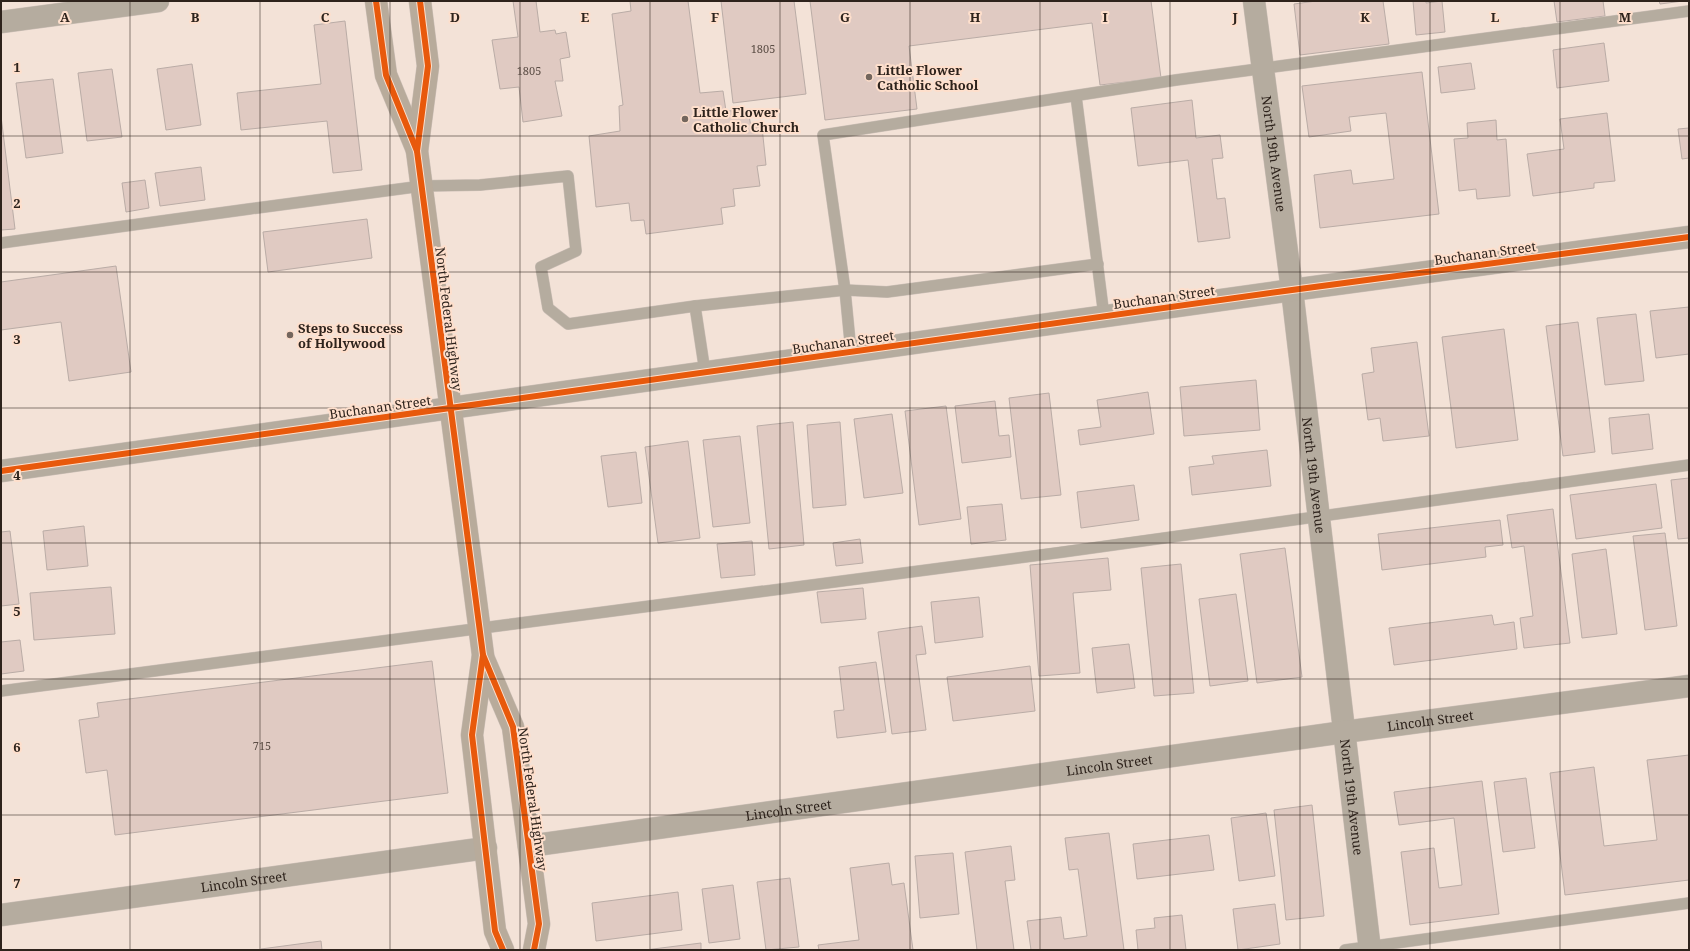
<svg xmlns="http://www.w3.org/2000/svg" width="1690" height="951" viewBox="0 0 1690 951" font-family="'Noto Serif',serif">
<style>
.building{fill:#e0cac2;stroke:#baaca6}
.lines{fill:none;stroke-linecap:round;stroke-linejoin:round}
.lane-casing{stroke:#cdc0b8;stroke-width:12}
.street-casing{stroke:#cdc0b8;stroke-width:23}
.primary-casing{stroke:#cdc0b8;stroke-width:23}
.lane{stroke:#b5ac9f;stroke-width:11}
.street{stroke:#b5ac9f;stroke-width:22}
.primary{stroke:#b8ab9b;stroke-width:22}
.cycleway-casing{stroke:#fedfcc;stroke-width:8}
.cycleway{stroke:#e8590c;stroke-width:6}
.grid{fill:none;stroke:#2e231c;stroke-width:1;stroke-opacity:0.55}
.poi-dot{fill:#73665d;stroke:#fedfcc;stroke-width:1.5}
.labels{text-anchor:middle;dominant-baseline:central;stroke-width:4;stroke-linejoin:round;paint-order:stroke}
.number-label{font-size:11px;fill:#5c4e46}
.poi-label{font-size:13px;font-weight:bold;fill:#2e231c;stroke:#fedfcc;text-anchor:start}
.street-label{font-size:13px;fill:#2e231c;stroke:#fedfcc}
.grid-label{font-size:13px;text-anchor:middle;font-weight:bold;fill:#2e231c;stroke:#fedfcc;stroke-width:4;stroke-linejoin:round;paint-order:stroke}
</style>
<rect width="100%" height="100%" fill="#f3e2d7"/>
<g class="building">
<polygon points="513,1 536,1 540,32 555,30 556,34 566,32 570,57 560,59 563,81 555,81 562,116 523,122 519,87 500,89 492,40 518,37"/>
<polygon points="630,1 688,1 700,93 723,91 726,111 748,110 751,127 762,127 766,165 757,166 760,186 733,189 735,206 721,208 723,224 646,234 644,220 631,221 629,203 596,207 589,136 620,131 619,106 623,105 612,14 631,11"/>
<polygon points="721,1 794,1 806,94 733,103"/>
<polygon points="810,1 1151,1 1161,78 1100,85 1092,23 909,46 917,109 825,120"/>
<polygon points="1316,1 1383,1 1389,44 1300,55 1294,4"/>
<polygon points="1413,1 1426,1 1426,3 1442,1 1445,32 1416,35"/>
<polygon points="1554,1 1603,1 1605,16 1557,22"/>
<polygon points="1659,1 1683,1 1660,4"/>
<polygon points="345,21 362,170 333,173 327,121 241,130 237,93 321,84 314,25"/>
<polygon points="1604,43 1609,81 1557,88 1553,50"/>
<polygon points="1471,63 1475,89 1441,93 1438,67"/>
<polygon points="192,64 201,125 166,130 157,69"/>
<polygon points="112,69 122,137 87,141 78,73"/>
<polygon points="1422,72 1439,214 1320,228 1314,175 1351,170 1353,184 1394,179 1386,113 1349,117 1351,131 1309,137 1302,86"/>
<polygon points="53,79 63,153 26,158 16,83"/>
<polygon points="1192,100 1196,138 1220,135 1223,158 1212,159 1217,199 1225,198 1230,238 1198,242 1188,160 1138,166 1131,108"/>
<polygon points="1607,113 1615,181 1594,183 1594,188 1533,196 1527,154 1564,149 1560,119"/>
<polygon points="1,116 15,229 1,230"/>
<polygon points="1496,120 1497,140 1506,139 1510,196 1477,199 1476,189 1459,191 1454,139 1468,138 1467,123"/>
<polygon points="1689,128 1689,158 1682,159 1678,129"/>
<polygon points="201,167 205,200 160,206 155,173"/>
<polygon points="145,180 149,208 126,212 122,183"/>
<polygon points="367,219 372,258 268,272 263,232"/>
<polygon points="116,266 131,372 69,381 61,322 1,330 1,282"/>
<polygon points="1689,307 1689,354 1656,358 1650,311"/>
<polygon points="1636,314 1644,381 1605,385 1597,318"/>
<polygon points="1578,322 1595,452 1563,456 1546,326"/>
<polygon points="1504,329 1518,440 1456,448 1442,337"/>
<polygon points="1417,342 1429,436 1383,441 1380,418 1368,420 1362,374 1374,372 1371,348"/>
<polygon points="1256,380 1260,430 1184,436 1180,387"/>
<polygon points="1148,392 1154,434 1080,445 1078,430 1101,427 1097,400"/>
<polygon points="1049,393 1061,495 1021,499 1009,398"/>
<polygon points="995,401 999,436 1009,435 1011,457 962,463 955,406"/>
<polygon points="946,406 961,519 919,525 905,411"/>
<polygon points="892,414 903,493 864,498 854,419"/>
<polygon points="1649,414 1653,449 1612,454 1609,418"/>
<polygon points="793,422 804,545 769,549 757,426"/>
<polygon points="840,422 846,505 813,508 807,425"/>
<polygon points="740,436 750,523 713,527 703,440"/>
<polygon points="688,441 700,538 658,543 645,447"/>
<polygon points="1267,450 1271,486 1192,495 1189,467 1214,464 1212,456"/>
<polygon points="636,452 642,503 608,507 601,456"/>
<polygon points="1689,478 1689,538 1678,539 1671,480"/>
<polygon points="1656,484 1662,528 1576,539 1570,495"/>
<polygon points="1134,485 1139,520 1081,528 1077,492"/>
<polygon points="1002,504 1006,540 971,544 967,507"/>
<polygon points="1553,509 1570,643 1524,648 1520,618 1533,616 1524,546 1512,548 1507,515"/>
<polygon points="1500,520 1503,545 1485,547 1486,557 1382,570 1378,534"/>
<polygon points="84,526 88,566 47,570 43,531"/>
<polygon points="10,531 19,604 1,606 1,532"/>
<polygon points="1665,533 1677,626 1645,630 1633,536"/>
<polygon points="860,539 863,563 836,566 833,543"/>
<polygon points="752,541 755,575 721,578 717,544"/>
<polygon points="1285,548 1302,677 1257,683 1240,554"/>
<polygon points="1606,549 1617,634 1582,638 1572,554"/>
<polygon points="1108,558 1111,590 1073,593 1080,673 1039,676 1030,565"/>
<polygon points="1181,564 1194,693 1154,696 1141,568"/>
<polygon points="111,587 115,634 34,640 30,593"/>
<polygon points="863,588 866,619 821,623 817,592"/>
<polygon points="1236,594 1248,681 1210,686 1199,599"/>
<polygon points="979,597 983,637 935,643 931,602"/>
<polygon points="1492,615 1494,625 1514,622 1517,649 1394,665 1389,628"/>
<polygon points="922,626 926,654 916,655 926,730 892,734 878,632"/>
<polygon points="20,640 24,671 1,674 1,642"/>
<polygon points="1129,644 1135,688 1097,693 1092,648"/>
<polygon points="432,661 448,793 115,835 107,770 86,773 79,720 99,717 97,703"/>
<polygon points="876,662 886,732 837,738 834,711 844,710 839,667"/>
<polygon points="1030,666 1035,711 953,721 947,677"/>
<polygon points="1689,755 1689,880 1565,895 1550,773 1594,767 1604,846 1657,840 1647,760"/>
<polygon points="1526,778 1535,848 1503,852 1494,782"/>
<polygon points="1482,781 1499,914 1410,925 1401,852 1434,848 1439,888 1462,885 1454,818 1399,825 1394,792"/>
<polygon points="1312,805 1324,916 1286,920 1274,810"/>
<polygon points="1266,813 1275,876 1239,881 1231,818"/>
<polygon points="1109,833 1124,950 1031,950 1027,921 1061,917 1064,939 1087,936 1078,869 1069,870 1065,838"/>
<polygon points="1209,835 1214,870 1137,879 1133,844"/>
<polygon points="1011,846 1015,880 1005,881 1014,950 977,950 965,852"/>
<polygon points="953,853 959,914 920,918 915,856"/>
<polygon points="889,863 892,885 904,883 913,950 819,950 818,945 859,940 850,868"/>
<polygon points="790,878 799,947 766,950 757,882"/>
<polygon points="733,885 740,939 709,943 702,889"/>
<polygon points="678,892 682,930 596,941 592,903"/>
<polygon points="1275,904 1280,944 1238,950 1233,909"/>
<polygon points="1182,915 1186,950 1138,950 1136,930 1155,928 1154,918"/>
<polygon points="321,941 322,950 261,950 261,949"/>
<polygon points="701,943 701,950 645,950"/>
</g>
<g class="lines">
<g class="lane-casing">
<g id="lane">
<polyline points="1076,96 1104,316"/>
<polyline points="1,243 249,209 422,186 480,185 568,176 576,251 541,267 548,308 568,324 695,306 845,290 887,292 1098,264"/>
<polyline points="695,306 705,372"/>
<polyline points="851,352 845,290 823,135 1176,80 1689,11"/>
<path d="M1,691C564,620 1127,545 1689,465"/>
<polyline points="1345,950 1689,903"/>
</g>
</g>
<g class="street-casing">
<g id="street">
<path id="s1" d="M1254,1L1292,290L1370,950"/>
<polyline points="1,22 158,1"/>
<polyline points="1,471 1292,290 1689,237"/>
<path id="s2" d="M529,846L1344,732L1689,686"/>
<path id="s3" d="M1,915L486,848"/>
</g>
</g>
<g class="primary-casing">
<g id="primary">
<polyline points="376,1 386,75 417,150"/>
<polyline points="420,1 428,66 417,151 483,655 472,735 495,931 503,950"/>
<polyline points="483,657 513,727 539,924 534,950"/>
</g>
</g>
<use href="#lane" class="lane"/>
<use href="#street" class="street"/>
<use href="#primary" class="primary"/>
<g class="cycleway-casing">
<g id="cycleway">
<polyline points="376,1 386,75 417,151"/>
<polyline points="420,1 428,66 417,151 483,655 472,735 495,931 503,950"/>
<polyline points="1,471 1292,290 1689,237"/>
<polyline points="483,655 513,727 539,924 534,950"/>
</g>
</g>
<use href="#cycleway" class="cycleway"/>
</g>
<path class="grid" d="M130,1V950M260,1V950M390,1V950M520,1V950M650,1V950M780,1V950M910,1V950M1040,1V950M1170,1V950M1300,1V950M1430,1V950M1560,1V950M1,136H1689M1,272H1689M1,408H1689M1,543H1689M1,679H1689M1,815H1689"/>
<g class="poi-dot">
<circle cx="869" cy="77" r="4"/>
<circle cx="685" cy="119" r="4"/>
<circle cx="290" cy="335" r="4"/>
</g>
<g class="labels">
<g class="number-label">
<text x="763" y="48">1805</text>
<text x="529" y="70">1805</text>
<text x="262" y="745">715</text>
</g>
<g class="poi-label">
<text x="877" y="70">Little Flower<tspan x="877" dy="15">Catholic School</tspan></text>
<text x="693" y="112">Little Flower<tspan x="693" dy="15">Catholic Church</tspan></text>
<text x="298" y="328">Steps to Success<tspan x="298" dy="15">of Hollywood</tspan></text>
</g>
<g class="street-label">
<text stroke="none"><textPath href="#s1" startOffset="154">North 19th Avenue</textPath></text>
<text transform="translate(1485 253) rotate(-8)">Buchanan Street</text>
<text transform="translate(1164 297) rotate(-8)">Buchanan Street</text>
<text transform="translate(449 319) rotate(83)">North Federal Highway</text>
<text transform="translate(843 342) rotate(-8)">Buchanan Street</text>
<text transform="translate(380 407) rotate(-8)">Buchanan Street</text>
<text stroke="none"><textPath href="#s1" startOffset="478">North 19th Avenue</textPath></text>
<text stroke="none"><textPath href="#s2" startOffset="910">Lincoln Street</textPath></text>
<text stroke="none"><textPath href="#s2" startOffset="586">Lincoln Street</textPath></text>
<text stroke="none"><textPath href="#s1" startOffset="802">North 19th Avenue</textPath></text>
<text transform="translate(533 799) rotate(82)">North Federal Highway</text>
<text stroke="none"><textPath href="#s2" startOffset="262">Lincoln Street</textPath></text>
<text stroke="none"><textPath href="#s3" startOffset="245">Lincoln Street</textPath></text>
</g>
</g>
<g class="grid-label">
<text x="65" y="22">A</text>
<text x="195" y="22">B</text>
<text x="325" y="22">C</text>
<text x="455" y="22">D</text>
<text x="585" y="22">E</text>
<text x="715" y="22">F</text>
<text x="845" y="22">G</text>
<text x="975" y="22">H</text>
<text x="1105" y="22">I</text>
<text x="1235" y="22">J</text>
<text x="1365" y="22">K</text>
<text x="1495" y="22">L</text>
<text x="1625" y="22">M</text>
<text x="17" y="72">1</text>
<text x="17" y="208">2</text>
<text x="17" y="344">3</text>
<text x="17" y="480">4</text>
<text x="17" y="616">5</text>
<text x="17" y="752">6</text>
<text x="17" y="888">7</text>
</g>
<rect width="1690" height="951" fill="none" stroke="#2e231c" stroke-width="4"/>
</svg>
